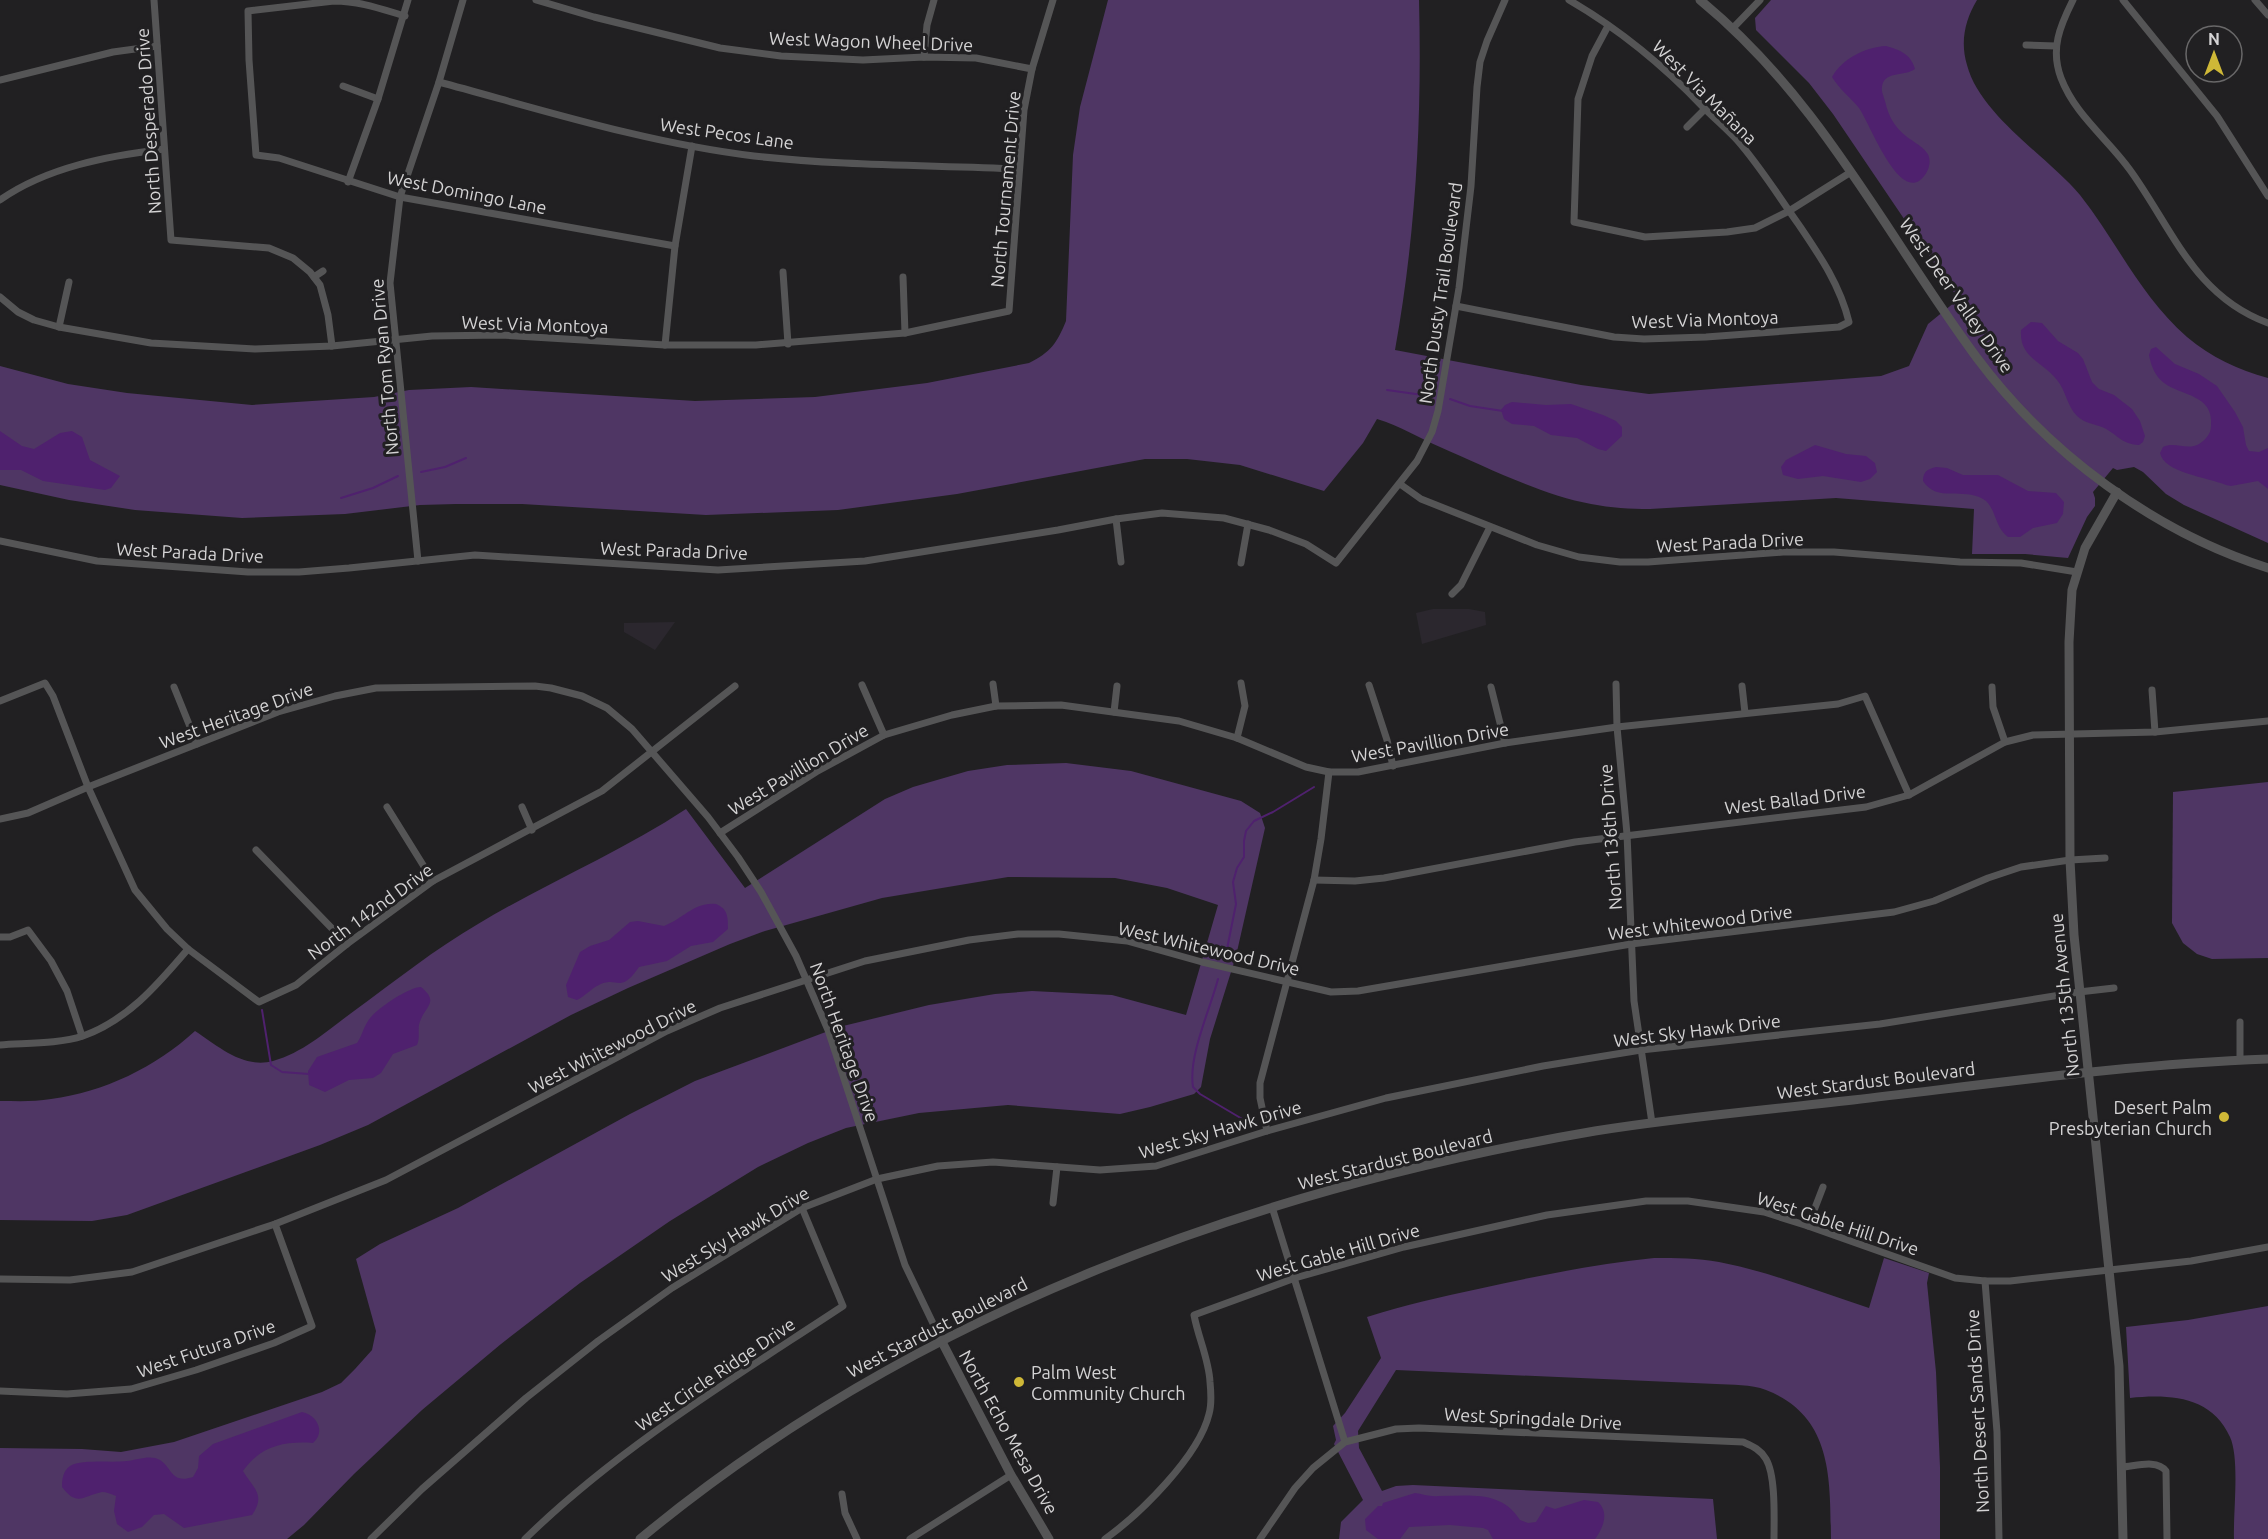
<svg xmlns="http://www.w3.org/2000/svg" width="2268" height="1539" viewBox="0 0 2268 1539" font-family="Ubuntu,sans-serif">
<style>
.built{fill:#2b272e}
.green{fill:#4f3664}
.water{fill:#4f216e}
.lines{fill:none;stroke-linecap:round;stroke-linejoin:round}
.stream{stroke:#4f216e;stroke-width:2}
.minor{stroke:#555556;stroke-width:7}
.tertiary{stroke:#555556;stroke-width:9}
.poi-dot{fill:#cfb837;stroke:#212022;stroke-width:2}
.labels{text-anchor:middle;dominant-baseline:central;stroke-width:6;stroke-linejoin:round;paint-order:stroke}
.street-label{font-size:18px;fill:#d4d3d4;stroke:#212022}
.poi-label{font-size:18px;fill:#d4d3d4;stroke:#212022;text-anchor:end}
</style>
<rect width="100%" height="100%" fill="#212022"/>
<g class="built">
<polygon points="1433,609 1469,609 1485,612 1486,625 1422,644 1416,613"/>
<polygon points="675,622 655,650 624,632 624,623"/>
</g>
<g class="green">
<path d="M1108,0H1419C1422,119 1416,233 1395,350L1581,385L1649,394L1881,376L1909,366L1928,324L1955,302L1957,297L1833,114L1809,83L1756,30L1755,18L1771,0H1977C1965,20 1960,42 1967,65C1980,115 2047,156 2080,195C2117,242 2141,297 2187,337C2211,357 2238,370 2268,378V543L2184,505L2166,494L2143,472L2134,467L2117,470L2113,468L2093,492L2095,498V506L2087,517L2068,558L2025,554H1972L1974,509L1836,498L1650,509C1630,509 1611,508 1591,504C1542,495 1486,467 1440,447C1419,438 1400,426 1377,419L1363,443L1324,491L1240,465L1187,459H1145L957,494L838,510L706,515L522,504H456L420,505L345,514L242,518L135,510L69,500L0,485V366L68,384L127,393L252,405L374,397L409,390L471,387L695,401L815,397L927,383L1029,363C1051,352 1057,343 1066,321L1073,155L1080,107Z"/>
<path d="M1066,763L1131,771L1241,801L1260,813L1265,828L1236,956L1210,1039L1201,1087L1194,1094L1150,1107L1120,1114L1008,1105L919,1113L846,1128L808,1143L758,1167L670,1221L580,1283L501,1344L422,1410L354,1474L304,1525L287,1539H0V1448L82,1449L121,1452L174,1442L322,1392L341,1383L355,1369L372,1350L376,1331L356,1259L380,1244L458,1208L630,1114L695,1081L839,1027L929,1005L995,994L1032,991L1112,995L1186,1015L1218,905L1167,888L1115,878L1008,877L882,898L765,931L730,944L628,988L571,1015L368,1125L320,1145L127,1215L92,1221L0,1220V1101C17,1101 34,1102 51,1099C104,1092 156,1067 195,1031C218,1046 243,1069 273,1061C305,1052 329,1029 354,1011C395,981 435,949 478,924C546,883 619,853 686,809L745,888L885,799L913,787L968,771L1007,765Z"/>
<polygon points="2268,782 2268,958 2212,959 2197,954 2183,943 2172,923 2173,792"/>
<path d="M1654,1258C1676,1258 1698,1258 1719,1262C1771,1272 1819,1292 1869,1308L1884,1258L1929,1273L1927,1283L1936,1372L1940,1467V1539H1831C1830,1479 1833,1416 1766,1390C1751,1384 1732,1385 1716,1384L1396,1370L1358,1431L1359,1448L1382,1491L1396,1486L1413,1485L1713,1499L1717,1539H1339L1341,1522L1363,1500L1334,1444L1336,1440L1333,1426L1345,1413L1381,1358L1367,1317C1404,1305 1441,1297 1478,1289C1537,1276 1595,1264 1654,1258Z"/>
<path d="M2268,1306V1539H2234C2233,1513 2240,1459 2230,1437C2212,1396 2169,1394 2130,1398L2126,1327L2188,1320Z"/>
</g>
<g class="water">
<path d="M1886,46C1900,50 1911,54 1915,69C1905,77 1884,70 1882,87C1881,91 1884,97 1885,101C1889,119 1897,131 1913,141C1917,144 1924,148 1927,153C1933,161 1928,175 1919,181C1896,195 1869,122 1859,108C1850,97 1839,89 1832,77C1842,59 1865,47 1886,46Z"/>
<path d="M2031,322L2042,323L2058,341L2078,353L2083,359L2092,382L2099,389L2114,395L2132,409L2140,421L2145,436L2143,442L2139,445C2120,444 2118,434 2102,427C2094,424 2084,423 2077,416C2067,406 2066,391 2057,380C2042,361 2019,358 2021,330Z"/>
<path d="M2156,347L2175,364L2199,374L2217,386L2235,412L2243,427L2246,445L2249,451L2259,452L2268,448V489L2258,481L2231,486L2226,485C2207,477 2164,473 2160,453L2163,447C2175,441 2187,451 2199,444C2205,440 2211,434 2211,426C2214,394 2181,396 2164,383C2155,376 2151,366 2149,355L2151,349Z"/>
<polygon points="1512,402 1546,405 1571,404 1603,415 1616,421 1622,427 1622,436 1606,451 1598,449 1577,438 1551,435 1534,426 1512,424 1504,419 1501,410 1505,405"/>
<polygon points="0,431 22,446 34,449 60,433 72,431 82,437 90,460 120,476 111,488 105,490 43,481 21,470 0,470"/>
<polygon points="1815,445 1846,454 1866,456 1875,463 1877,472 1870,479 1861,482 1823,476 1798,479 1783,475 1781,467 1786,460"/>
<path d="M1936,467L1947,468L1963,475H1998L2028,491L2056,493L2064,502L2063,514L2057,523L2033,528L2020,537H2008C1994,527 1996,506 1983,499C1963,487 1937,503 1923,481C1923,471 1928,469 1936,467Z"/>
<path d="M716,904C728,909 728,917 728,929L713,942L691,946L667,961L639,967C619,996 618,974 597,986C590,990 585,996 577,1000L568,997L566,985L580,952L590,946L609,940L630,922L638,921L664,926C683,919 694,902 716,904Z"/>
<path d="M421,987C441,1003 423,1007 419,1025C418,1032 420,1038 417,1045L393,1054L381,1073L373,1078L349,1080L325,1092L309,1085L308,1071L317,1057L357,1043C362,1036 363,1028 368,1021C374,1010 409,987 421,987Z"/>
<path d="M302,1412C317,1415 326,1432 313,1443C285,1441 260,1446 243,1471C254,1489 266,1495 252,1515L184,1528L164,1514L154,1515L142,1527L128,1532L117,1524L114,1511L116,1496C111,1494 106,1492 102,1492C83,1496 77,1507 62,1487C62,1479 63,1471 70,1466C82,1459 112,1463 127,1461C135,1460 147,1456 155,1458C173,1463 168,1485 193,1477L198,1468L199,1456L213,1444Z"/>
<path d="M1415,1493C1422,1494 1431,1497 1438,1496C1470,1496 1501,1490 1520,1520L1528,1523L1536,1522L1546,1506L1555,1509L1584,1500L1598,1502C1609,1512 1604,1527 1595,1539H1493L1488,1530L1483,1528L1450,1525L1409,1527L1400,1539H1378L1366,1530L1365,1519L1378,1506H1382L1383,1503Z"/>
</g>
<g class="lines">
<g class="stream">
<polyline points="1387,390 1430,396"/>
<polyline points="1450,399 1470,406 1503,411"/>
<polyline points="421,472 445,467 466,458"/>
<polyline points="341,498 373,488 398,476"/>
<polyline points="1227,949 1236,904 1233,882 1237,868 1244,857 1244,841 1246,831 1254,821 1273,812 1314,787"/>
<path d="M1218,979C1210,1010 1188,1056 1193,1087L1200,1094L1244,1120"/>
<polyline points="262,1010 271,1065 282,1072 309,1074"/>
</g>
<g class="minor">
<polyline points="154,0 171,240 269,248 293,258 310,272 320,285 328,315 332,346"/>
<polyline points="536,0 594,17 720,48 781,56 863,60 924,57 976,58 1032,69"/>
<path d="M2073,0C2060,26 2050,49 2061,78C2075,115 2108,139 2130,170C2172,228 2194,296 2268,323"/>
<polyline points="2123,0 2217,116 2268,196"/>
<polyline points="2255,0 2268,15"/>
<path d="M405,16C381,9 359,1 334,1L248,11L249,60L256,155L279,158L400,197L675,246"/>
<polyline points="1608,26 1592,56 1578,99 1574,222 1645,237 1727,232 1755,228 1789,211 1851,172"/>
<polyline points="1733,28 1760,0"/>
<polyline points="2026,45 2056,46"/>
<polyline points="924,57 927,25 934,0"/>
<polyline points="0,80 113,52 157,46"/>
<path d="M439,82C543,110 647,143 754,156C841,166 931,165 1018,169"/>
<polyline points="343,86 378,99"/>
<polyline points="1687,127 1705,109"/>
<polyline points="348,182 378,99 408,0"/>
<path d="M0,200C47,167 108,156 164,149"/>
<polyline points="783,272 788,344"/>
<polyline points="314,277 323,271"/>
<polyline points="903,277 905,333"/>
<polyline points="0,297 18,312 34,320 59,327 151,343 255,349 332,346 432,336 501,335 665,345 756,345 905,333 1009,311 1024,110 1032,69 1053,0"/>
<path d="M1456,306L1614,337L1644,339L1706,337L1839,327L1849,322C1840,285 1820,256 1799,225C1779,197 1760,166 1737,140C1727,129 1715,119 1704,108C1664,66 1619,29 1569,0"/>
<polyline points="59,327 69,282"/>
<polyline points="665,345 675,246 692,146"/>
<polyline points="1400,484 1421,499 1537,545 1579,557 1620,562 1648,562 1783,552 1834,552 1960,562 2021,563 2077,572"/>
<polyline points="1116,519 1121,562"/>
<polyline points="0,541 97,561 248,572 299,572 349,568 475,555 718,570 865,561 1058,530 1116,519 1162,513 1224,518 1269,530 1306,544 1336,563 1417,461 1432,432 1438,411 1459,288 1471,186 1477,87 1480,62 1487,41 1505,0"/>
<polyline points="418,561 390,283 400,197 439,82 463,0"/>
<polyline points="1241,563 1248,524"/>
<polyline points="1452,594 1461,585 1490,527"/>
<polyline points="993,684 996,706"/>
<polyline points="1616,684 1617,727 1627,834 1634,1001 1652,1123"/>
<polyline points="862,685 884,735"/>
<polyline points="1369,685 1387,740 1393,766"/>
<polyline points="1742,686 1745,713"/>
<polyline points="174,687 197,744"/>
<polyline points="1491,687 1505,743"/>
<polyline points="1992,687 1993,707 2005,742"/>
<polyline points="2152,690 2155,732"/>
<polyline points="0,701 45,683 53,696 88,787 135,890 167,929 188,949 259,1002 296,985 347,944 433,881 602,791 735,686"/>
<polyline points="1114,712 1117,686"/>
<polyline points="1237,738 1245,706 1241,683"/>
<polyline points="387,807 433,881"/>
<polyline points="522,807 532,830"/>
<polyline points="0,819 28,813 88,787 278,712 335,696 376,688 535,686 551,688 582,696 607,708 632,729 708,817 738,857 761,892 796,956 828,1030 905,1265 941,1340"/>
<polyline points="720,833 816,772 884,735 952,715 996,706 1061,705 1179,721 1237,738 1306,767 1329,772 1358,772 1505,743 1617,727 1838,704 1865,696 1909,795"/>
<polyline points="256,850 347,944"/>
<polyline points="1314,880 1355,881 1384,878 1575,842 1866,807 1909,795 2005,742 2033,735 2155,732 2268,721"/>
<polyline points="0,937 10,937 28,930 51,961 67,991 82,1036"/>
<path d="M0,1045C25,1043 59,1044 83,1036C128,1020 158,984 188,949"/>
<polyline points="2240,1060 2240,1022"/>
<polyline points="1267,1131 1260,1098 1260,1083 1314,880 1321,839 1329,772"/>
<polyline points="1053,1203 1057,1167"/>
<polyline points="1272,1207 1345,1442"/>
<polyline points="1808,1226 1823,1187"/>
<polyline points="0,1279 70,1280 132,1272 275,1224 386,1180 667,1031 720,1008 865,961 969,940 1018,934 1059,934 1127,941 1202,962 1331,992 1358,991 1631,944 1894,912 1934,901 1988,878 2021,867 2070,860 2105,858"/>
<polyline points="1985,1281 1997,1432 1999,1539"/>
<polyline points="0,1391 67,1394 131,1389 196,1370 274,1343 312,1326 275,1224"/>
<path d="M2122,1467C2136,1466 2157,1459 2166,1471L2167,1539"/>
<polyline points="842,1494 845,1513 857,1539"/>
<polyline points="371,1539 422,1489 526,1398 598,1341 672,1288 802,1208 877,1179 938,1166 993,1162 1100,1170 1156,1166 1267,1131 1386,1098 1543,1066 1641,1050 1880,1024 2079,992 2114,988"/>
<path d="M525,1539C619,1447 734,1378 843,1306L802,1208"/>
<polyline points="910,1539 1011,1475"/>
<path d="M1105,1539C1140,1514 1199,1456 1209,1414C1212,1404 1211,1392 1210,1382C1209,1360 1198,1337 1194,1315L1295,1278L1404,1247L1547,1215L1646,1201H1688L1764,1212L1808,1226L1955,1278L1985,1281H2010L2191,1261L2268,1247"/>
<path d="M1260,1539L1295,1488L1313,1468L1345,1442L1396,1429L1419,1428L1743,1442C1752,1446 1760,1449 1766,1459C1776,1476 1774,1519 1774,1539"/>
</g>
<g class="tertiary">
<path d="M1700,0C1821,99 1886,235 1977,358C2048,453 2154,532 2268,568"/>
<polyline points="2117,492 2085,548 2072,590 2069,642 2070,860 2074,935 2119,1366 2123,1539"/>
<polyline points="941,1340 1011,1475 1049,1539"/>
<path d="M640,1539C911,1314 1250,1190 1595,1131C1681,1117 1767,1110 1853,1100C1991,1084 2129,1064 2268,1059"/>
</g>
</g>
<g class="poi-dot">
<circle cx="2224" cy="1117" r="6"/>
<circle cx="1019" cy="1382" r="6"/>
</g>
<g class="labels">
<g class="street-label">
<text transform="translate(871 41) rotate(2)">West Wagon Wheel Drive</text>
<text transform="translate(1705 92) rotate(45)">West Via Mañana</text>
<text transform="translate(148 121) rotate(-94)">North Desperado Drive</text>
<text transform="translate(727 133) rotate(8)">West Pecos Lane</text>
<text transform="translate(1005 189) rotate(-85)">North Tournament Drive</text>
<text transform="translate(467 192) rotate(11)">West Domingo Lane</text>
<text transform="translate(1440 293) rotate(-82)">North Dusty Trail Boulevard</text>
<text transform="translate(1957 295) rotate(55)">West Deer Valley Drive</text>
<text transform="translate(1705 319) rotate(-2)">West Via Montoya</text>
<text transform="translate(535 324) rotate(2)">West Via Montoya</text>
<text transform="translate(384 367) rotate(-95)">North Tom Ryan Drive</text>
<text transform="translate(1730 542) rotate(-3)">West Parada Drive</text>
<text transform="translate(674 550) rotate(2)">West Parada Drive</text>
<text transform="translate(190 552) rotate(3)">West Parada Drive</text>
<text transform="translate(236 715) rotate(-20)">West Heritage Drive</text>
<text transform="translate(1430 742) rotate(-10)">West Pavillion Drive</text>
<text transform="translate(798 769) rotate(-31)">West Pavillion Drive</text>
<text transform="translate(1795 799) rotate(-7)">West Ballad Drive</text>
<text transform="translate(1610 837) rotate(-94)">North 136th Drive</text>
<text transform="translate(370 911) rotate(-36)">North 142nd Drive</text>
<text transform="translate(1700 922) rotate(-7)">West Whitewood Drive</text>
<text transform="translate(1209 948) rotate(13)">West Whitewood Drive</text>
<text transform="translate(2064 995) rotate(-96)">North 135th Avenue</text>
<text transform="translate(1697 1030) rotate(-7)">West Sky Hawk Drive</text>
<text transform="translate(845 1042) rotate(70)">North Heritage Drive</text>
<text transform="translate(612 1046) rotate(-27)">West Whitewood Drive</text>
<text transform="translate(1876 1080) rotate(-7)">West Stardust Boulevard</text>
<text transform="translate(1220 1129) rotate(-16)">West Sky Hawk Drive</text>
<text transform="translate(1395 1159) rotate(-14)">West Stardust Boulevard</text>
<text transform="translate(1838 1223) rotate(18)">West Gable Hill Drive</text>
<text transform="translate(735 1234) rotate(-31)">West Sky Hawk Drive</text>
<text transform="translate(1338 1252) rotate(-16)">West Gable Hill Drive</text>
<text transform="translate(937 1327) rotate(-27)">West Stardust Boulevard</text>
<text transform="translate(206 1348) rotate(-19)">West Futura Drive</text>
<text transform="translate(715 1374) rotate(-34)">West Circle Ridge Drive</text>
<text transform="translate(1977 1411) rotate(-93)">North Desert Sands Drive</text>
<text transform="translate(1533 1418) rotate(3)">West Springdale Drive</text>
<text transform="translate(1009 1432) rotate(61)">North Echo Mesa Drive</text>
</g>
<g class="poi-label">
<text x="2212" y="1107">Desert Palm<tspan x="2212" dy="21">Presbyterian Church</tspan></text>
<text x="1031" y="1372" text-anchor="start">Palm West<tspan x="1031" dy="21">Community Church</tspan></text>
</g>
</g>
<g transform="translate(2214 54)"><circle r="28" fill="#212022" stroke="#696869" stroke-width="1.5"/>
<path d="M0-4.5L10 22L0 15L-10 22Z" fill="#cfb837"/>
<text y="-9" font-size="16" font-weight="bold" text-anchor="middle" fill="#d4d3d4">N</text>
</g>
</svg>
